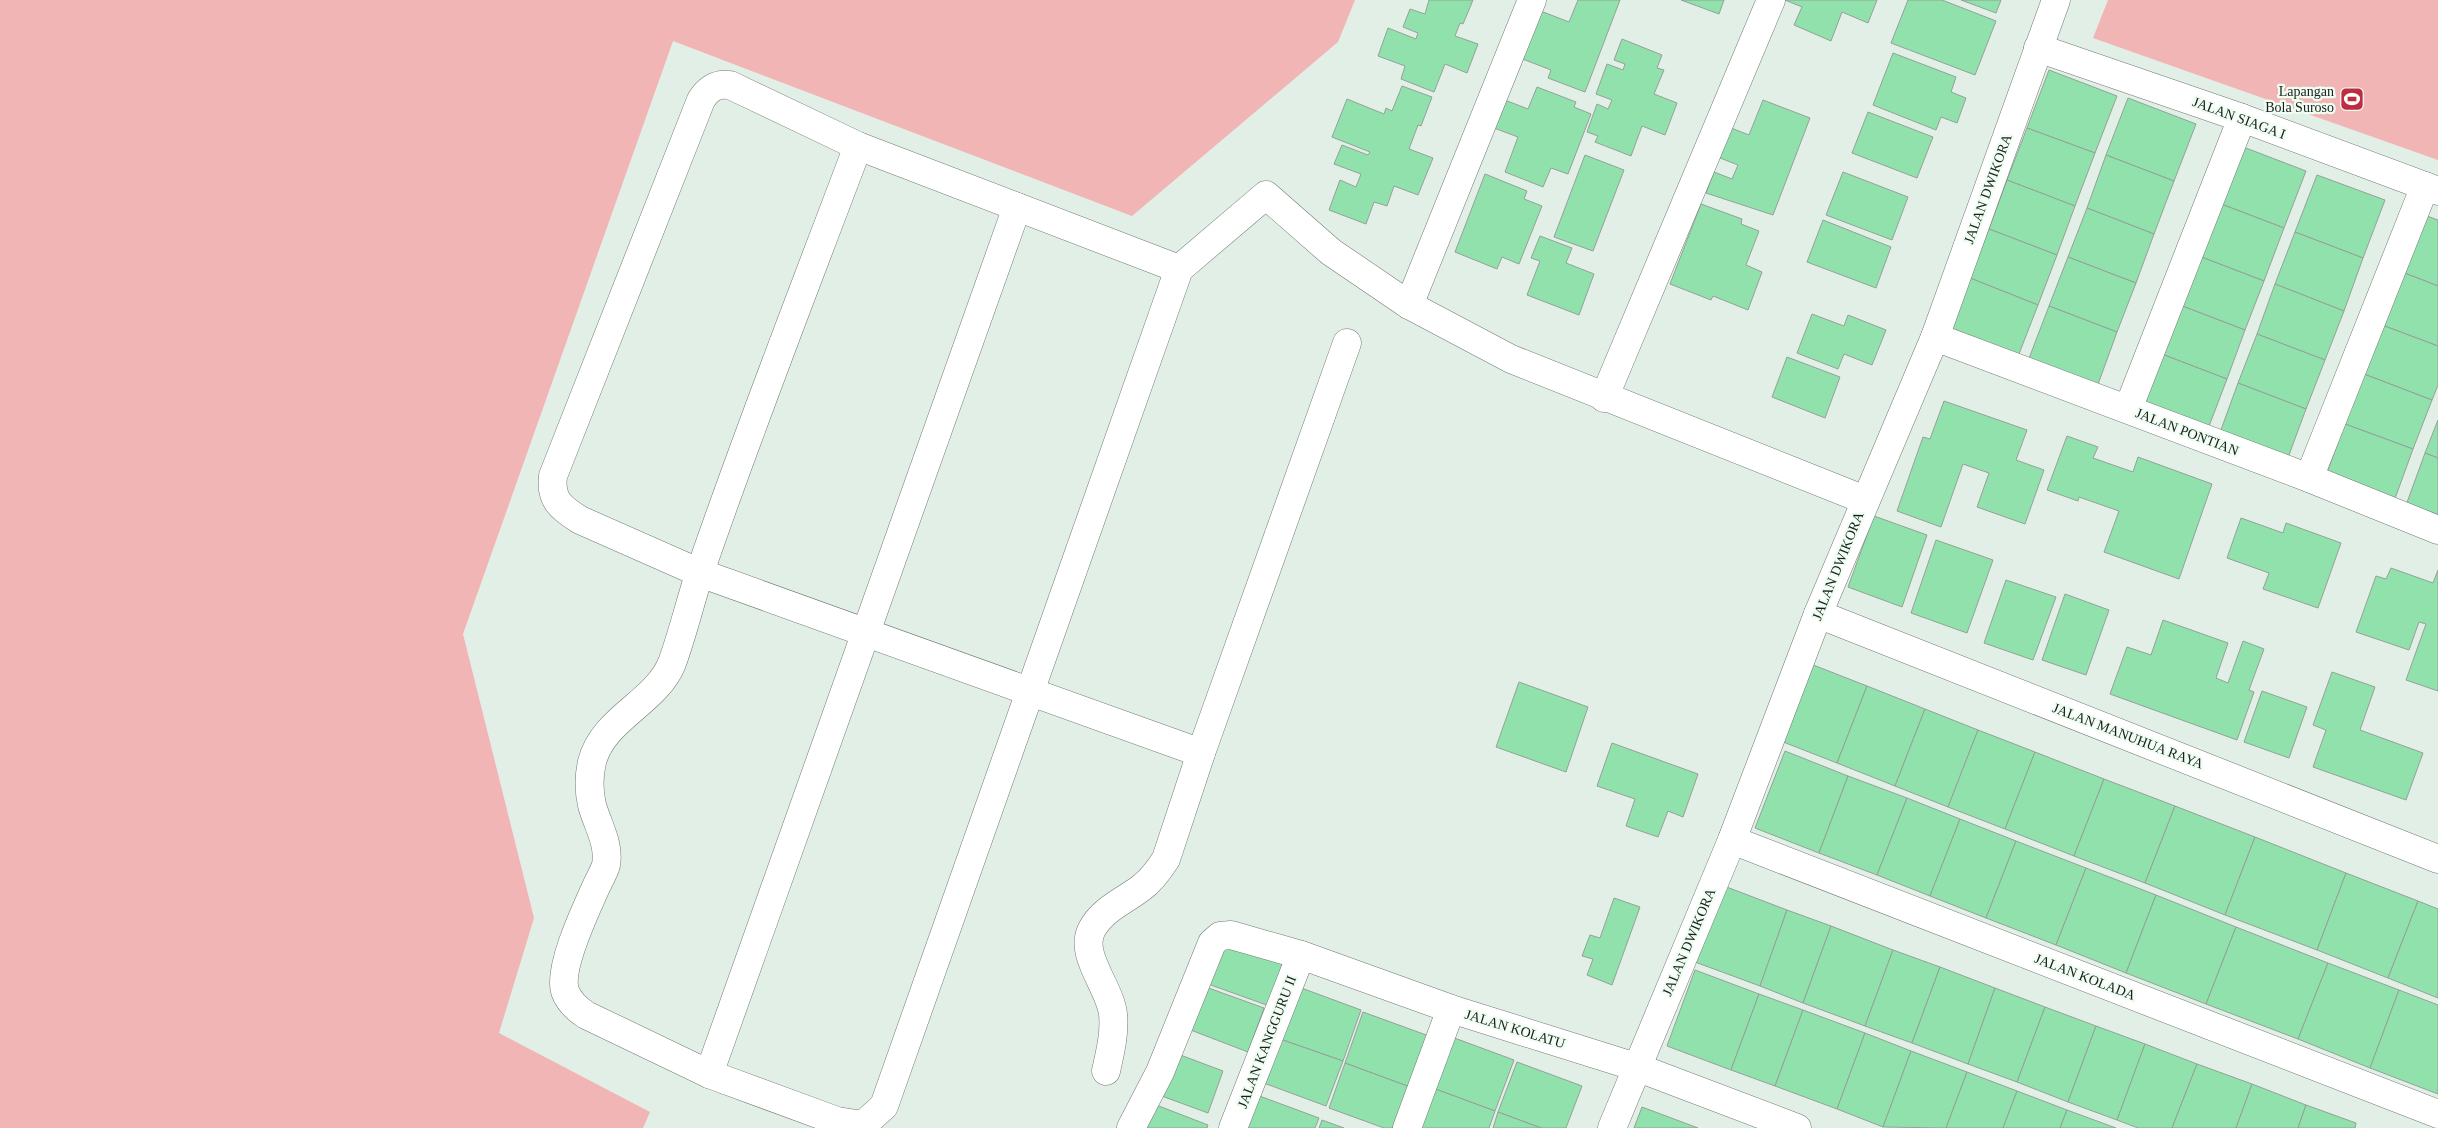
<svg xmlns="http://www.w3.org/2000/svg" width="2438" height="1128" viewBox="0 0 2438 1128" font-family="'Times New Roman',serif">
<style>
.green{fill:#f1b5b5}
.building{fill:#91e1ac;stroke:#94a198}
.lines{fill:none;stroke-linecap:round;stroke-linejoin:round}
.street-casing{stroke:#707b73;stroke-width:29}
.street{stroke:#fff;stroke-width:28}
.labels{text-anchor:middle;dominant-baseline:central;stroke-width:4.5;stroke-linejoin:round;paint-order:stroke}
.poi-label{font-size:14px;fill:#1a1f1c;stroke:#effdf3;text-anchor:end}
.street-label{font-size:14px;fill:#1a1f1c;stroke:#effdf3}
</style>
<rect width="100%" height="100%" fill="#e2efe6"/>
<g class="green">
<polygon points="0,0 1355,0 1338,42 1132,216 673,41 463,634 534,918 499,1033 650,1112 643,1128 0,1128"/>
<polygon points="2108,0 2438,0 2438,160 2093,38"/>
</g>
<g class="building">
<polygon points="1429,0 1473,0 1463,24 1460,23 1455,36 1478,44 1467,73 1445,64 1434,92 1401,79 1405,66 1378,56 1388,28 1416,39 1418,33 1403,27 1410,9 1425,14"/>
<polygon points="1578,0 1620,0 1585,92 1548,78 1551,70 1520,58 1538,10 1569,22"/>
<polygon points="1681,0 1724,0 1719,14"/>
<polygon points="1785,0 1877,0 1868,23 1842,12 1831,41 1794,25 1802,7"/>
<polygon points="1908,0 1942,0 1996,21 1975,75 1891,43"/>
<polygon points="1961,0 2001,0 1996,13"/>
<polygon points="1622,39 1662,55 1657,68 1664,70 1654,94 1677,103 1665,135 1642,126 1631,156 1595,142 1598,136 1587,132 1597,104 1608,109 1612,100 1596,94 1607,64 1623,70 1625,64 1614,60"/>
<polygon points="1893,53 1956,77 1951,92 1966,98 1957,123 1941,117 1936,130 1873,105"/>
<polygon points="2049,70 2117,96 2095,153 2027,128"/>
<polygon points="1402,86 1432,97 1421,126 1418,125 1409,149 1433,158 1418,195 1394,186 1387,206 1374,202 1366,224 1329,210 1340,180 1356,187 1361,174 1334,164 1342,145 1368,155 1370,152 1332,137 1347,99 1384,114 1386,108 1392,111"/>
<polygon points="1537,87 1576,102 1574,107 1591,114 1568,174 1551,168 1543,187 1505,172 1518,137 1486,125 1497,97 1528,109"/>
<polygon points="2128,98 2196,124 2174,181 2106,155"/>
<polygon points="1763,100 1810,118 1773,215 1706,193 1714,172 1732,179 1738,165 1715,156 1726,126 1749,135"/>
<polygon points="1868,112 1933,137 1917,178 1852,153"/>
<polygon points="2027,128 2095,153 2075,206 2007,180"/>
<polygon points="2238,145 2306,171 2284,228 2216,202"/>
<polygon points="1585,155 1624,170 1593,251 1554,237"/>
<polygon points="2106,155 2174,181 2154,234 2087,208"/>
<polygon points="1843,172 1908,197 1892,240 1826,215"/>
<polygon points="1485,174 1527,191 1524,199 1542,206 1519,264 1502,257 1497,269 1455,252"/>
<polygon points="2317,175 2385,200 2363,258 2295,232"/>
<polygon points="2007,180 2075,206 2057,255 1989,229"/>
<polygon points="2216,202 2284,228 2264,281 2196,255"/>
<polygon points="1701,204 1742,219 1741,224 1759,231 1746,265 1762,272 1748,310 1713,296 1711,300 1670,284"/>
<polygon points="2087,208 2154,234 2136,283 2068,257"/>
<polygon points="2424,215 2438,220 2438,286 2402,272"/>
<polygon points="1823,220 1891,247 1876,288 1807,262"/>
<polygon points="1989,229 2057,255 2038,305 1970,278"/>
<polygon points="2295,232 2363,258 2344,311 2275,284"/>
<polygon points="1540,236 1572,248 1566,263 1594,274 1579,315 1527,295 1540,261 1531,258"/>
<polygon points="2196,255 2264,281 2245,330 2177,304"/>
<polygon points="2068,257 2136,283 2117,332 2049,306"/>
<polygon points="2402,272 2438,286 2438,346 2382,325"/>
<polygon points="1970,278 2038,305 2017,359 1949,333"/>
<polygon points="2275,284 2344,311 2325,360 2257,334"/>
<polygon points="2177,304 2245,330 2227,379 2159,353"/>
<polygon points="2049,306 2117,332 2097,387 2028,361"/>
<polygon points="1812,314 1844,326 1848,315 1886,330 1872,365 1844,354 1838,369 1797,353"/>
<polygon points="2382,325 2438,346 2438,385 2432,400 2364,374"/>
<polygon points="2257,334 2325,360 2306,409 2238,383"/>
<polygon points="2159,353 2227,379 2206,434 2138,408"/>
<polygon points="1787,357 1840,377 1825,418 1772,397"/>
<polygon points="2364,374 2432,400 2413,449 2345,424"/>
<polygon points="2238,383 2306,409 2286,463 2218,438"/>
<polygon points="1944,401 2027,430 2016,460 2044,470 2025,524 1977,507 1989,473 1963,464 1941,527 1897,511 1923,437 1930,439"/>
<polygon points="2438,420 2438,458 2425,453"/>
<polygon points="2345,424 2413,449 2393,504 2325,478"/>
<polygon points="2067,436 2098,447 2093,458 2133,472 2138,457 2212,484 2179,579 2104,552 2119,511 2079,497 2078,501 2047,490"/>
<polygon points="2425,453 2438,458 2438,521 2405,508"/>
<polygon points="1874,516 1927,535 1902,607 1848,587"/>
<polygon points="2241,518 2283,533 2286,523 2341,543 2318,608 2263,589 2269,573 2227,558"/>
<polygon points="1936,540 1993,560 1967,633 1911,613"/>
<polygon points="2391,568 2433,583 2438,570 2438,691 2406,680 2426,624 2419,622 2409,650 2356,632 2376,576 2386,579"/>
<polygon points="2006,580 2056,597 2033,660 1984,643"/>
<polygon points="2065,594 2109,610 2086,675 2042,660"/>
<polygon points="2163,620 2228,643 2216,678 2228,683 2243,641 2264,649 2249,690 2254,692 2237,740 2110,694 2127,647 2151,655"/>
<polygon points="1803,661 1867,686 1837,763 1773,738"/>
<polygon points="2332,672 2375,687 2360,730 2423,753 2406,800 2313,767 2326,730 2313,725"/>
<polygon points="1519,682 1588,707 1566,772 1496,747"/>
<polygon points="1867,686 1925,709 1895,786 1837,763"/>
<polygon points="2262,691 2307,707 2289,758 2244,742"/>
<polygon points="1925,709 1978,730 1948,807 1895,786"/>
<polygon points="1978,730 2035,752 2005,829 1948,807"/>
<polygon points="1612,743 1698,774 1683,817 1668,811 1658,837 1626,826 1635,799 1597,786"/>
<polygon points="1785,751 1848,776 1819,853 1755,828"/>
<polygon points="2035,752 2104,779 2074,856 2005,829"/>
<polygon points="1848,776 1907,798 1877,875 1819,853"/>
<polygon points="2104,779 2175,806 2145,883 2074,856"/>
<polygon points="1907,798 1960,819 1930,896 1877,875"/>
<polygon points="2175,806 2255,837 2225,915 2145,883"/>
<polygon points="1960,819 2016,841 1986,918 1930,896"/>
<polygon points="2255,837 2346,873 2317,950 2225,915"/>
<polygon points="2016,841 2086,868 2056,945 1986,918"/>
<polygon points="2086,868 2156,895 2126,973 2056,945"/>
<polygon points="2346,873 2418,901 2388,978 2317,950"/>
<polygon points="1724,886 1787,910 1760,986 1695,962"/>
<polygon points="2156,895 2236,927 2206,1004 2126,973"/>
<polygon points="1614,898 1640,907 1612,985 1587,975 1593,959 1582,956 1590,935 1600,938"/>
<polygon points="2418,901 2438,909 2438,998 2388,978"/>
<polygon points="1787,910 1831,926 1803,1003 1760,986"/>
<polygon points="1831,926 1893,950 1865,1026 1803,1003"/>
<polygon points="2236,927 2328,963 2298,1039 2206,1004"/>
<polygon points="1223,942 1290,967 1275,1008 1208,984"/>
<polygon points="1893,950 1940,967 1912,1043 1865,1026"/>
<polygon points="2328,963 2399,990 2370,1068 2298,1039"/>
<polygon points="1940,967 1995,988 1968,1064 1912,1043"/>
<polygon points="1695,970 1759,994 1731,1070 1667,1046"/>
<polygon points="1203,986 1264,1008 1248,1052 1188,1029"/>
<polygon points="1296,986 1361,1010 1343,1061 1277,1038"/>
<polygon points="1995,988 2045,1007 2017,1082 1968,1064"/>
<polygon points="2399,990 2438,1005 2438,1094 2370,1068"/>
<polygon points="1759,994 1803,1010 1775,1086 1731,1070"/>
<polygon points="2045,1007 2096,1026 2068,1102 2017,1082"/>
<polygon points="1803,1010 1865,1033 1837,1109 1775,1086"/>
<polygon points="1363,1012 1429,1036 1410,1087 1345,1063"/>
<polygon points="2096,1026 2145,1044 2117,1120 2068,1102"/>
<polygon points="1865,1033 1911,1051 1883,1127 1837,1109"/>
<polygon points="1449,1036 1514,1060 1495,1111 1430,1087"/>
<polygon points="1277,1038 1343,1061 1326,1106 1261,1082"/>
<polygon points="2145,1044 2197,1064 2172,1128 2138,1128 2117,1120"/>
<polygon points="1911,1051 1967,1072 1946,1128 1883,1127"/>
<polygon points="1175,1053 1223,1071 1208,1113 1159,1095"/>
<polygon points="1517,1062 1582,1086 1566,1128 1541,1128 1498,1112"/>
<polygon points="1345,1063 1410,1087 1395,1128 1384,1128 1329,1108"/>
<polygon points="2197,1064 2252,1084 2236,1128 2172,1128"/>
<polygon points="1967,1072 2017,1091 2003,1128 1946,1128"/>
<polygon points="2252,1084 2306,1105 2298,1128 2236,1128"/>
<polygon points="1430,1087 1495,1111 1489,1128 1415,1128"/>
<polygon points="2017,1091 2067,1110 2060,1128 2003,1128"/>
<polygon points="1254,1094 1319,1118 1315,1128 1241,1128"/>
<polygon points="1151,1103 1208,1125 1207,1128 1142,1128"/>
<polygon points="2306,1105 2356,1123 2355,1128 2298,1128"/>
<polygon points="1642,1107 1698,1128 1634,1128"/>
<polygon points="2067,1110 2116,1128 2060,1128"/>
<polygon points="1498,1112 1541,1128 1493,1128"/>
<polygon points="1322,1120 1344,1128 1319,1128"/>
</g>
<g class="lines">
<g class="street-casing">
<g id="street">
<polyline points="2038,48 2242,118 2438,191"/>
<path d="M858,146C805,287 749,429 700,572C690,602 683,633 672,663C656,703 603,718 592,762C589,775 589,792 592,805C597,824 610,844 606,865C604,872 599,880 596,887C586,909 558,968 565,991C569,1002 577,1009 586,1015L709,1074L837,1121L863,1125L884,1106L1179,269L1266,195L1331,252L1409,305L1511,359L1865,500"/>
<path d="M1179,269L858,146L730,85C716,83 708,89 701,100L553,476C550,500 561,508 580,520L700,573L1201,753"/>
<polyline points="1409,305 1532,0"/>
<polyline points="1935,337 2309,478 2438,530"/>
<polyline points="1604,398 1771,0"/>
<polyline points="2128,409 2242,118"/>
<polyline points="2309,478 2425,186"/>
<polyline points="1818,614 2438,859"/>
<polyline points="1732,840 2438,1114"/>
<path d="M1106,1071C1110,1053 1115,1033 1113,1014C1110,987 1078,954 1092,929C1103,909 1124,901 1141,888C1152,880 1159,870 1166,859L1201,753L1347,343"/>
<polyline points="709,1074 1017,207"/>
<polyline points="1131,1128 1160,1072 1212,943 1220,936 1231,935 1301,955 1451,1009 1636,1067 1797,1128"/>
<polyline points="1233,1128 1301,955"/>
<polyline points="1407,1128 1451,1009"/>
<polyline points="1612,1128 1732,840 1818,614 1935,337 2056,0"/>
</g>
</g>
<use href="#street" class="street"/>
</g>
<defs>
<g id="stadium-square" transform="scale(1.25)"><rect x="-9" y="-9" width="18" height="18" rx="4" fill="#bd2c40" stroke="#effdf3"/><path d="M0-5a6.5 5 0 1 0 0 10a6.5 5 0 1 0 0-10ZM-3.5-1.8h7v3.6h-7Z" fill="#fff"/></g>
</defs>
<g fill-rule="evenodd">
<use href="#stadium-square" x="2352" y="99"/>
</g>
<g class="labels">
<g class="poi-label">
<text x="2334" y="91">Lapangan<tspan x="2334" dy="16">Bola Suroso</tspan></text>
</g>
<g class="street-label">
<text transform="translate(2239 118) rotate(20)">JALAN SIAGA I</text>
<text transform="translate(1988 189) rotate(-70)">JALAN DWIKORA</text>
<text transform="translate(2187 432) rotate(21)">JALAN PONTIAN</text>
<text transform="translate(1838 566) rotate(-68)">JALAN DWIKORA</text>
<text transform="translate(2128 736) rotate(21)">JALAN MANUHUA RAYA</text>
<text transform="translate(1689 942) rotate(-67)">JALAN DWIKORA</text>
<text transform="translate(2085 977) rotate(21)">JALAN KOLADA</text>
<text transform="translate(1515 1029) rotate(17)">JALAN KOLATU</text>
<text transform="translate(1267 1042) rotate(-69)">JALAN KANGGURU II</text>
</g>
</g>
</svg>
